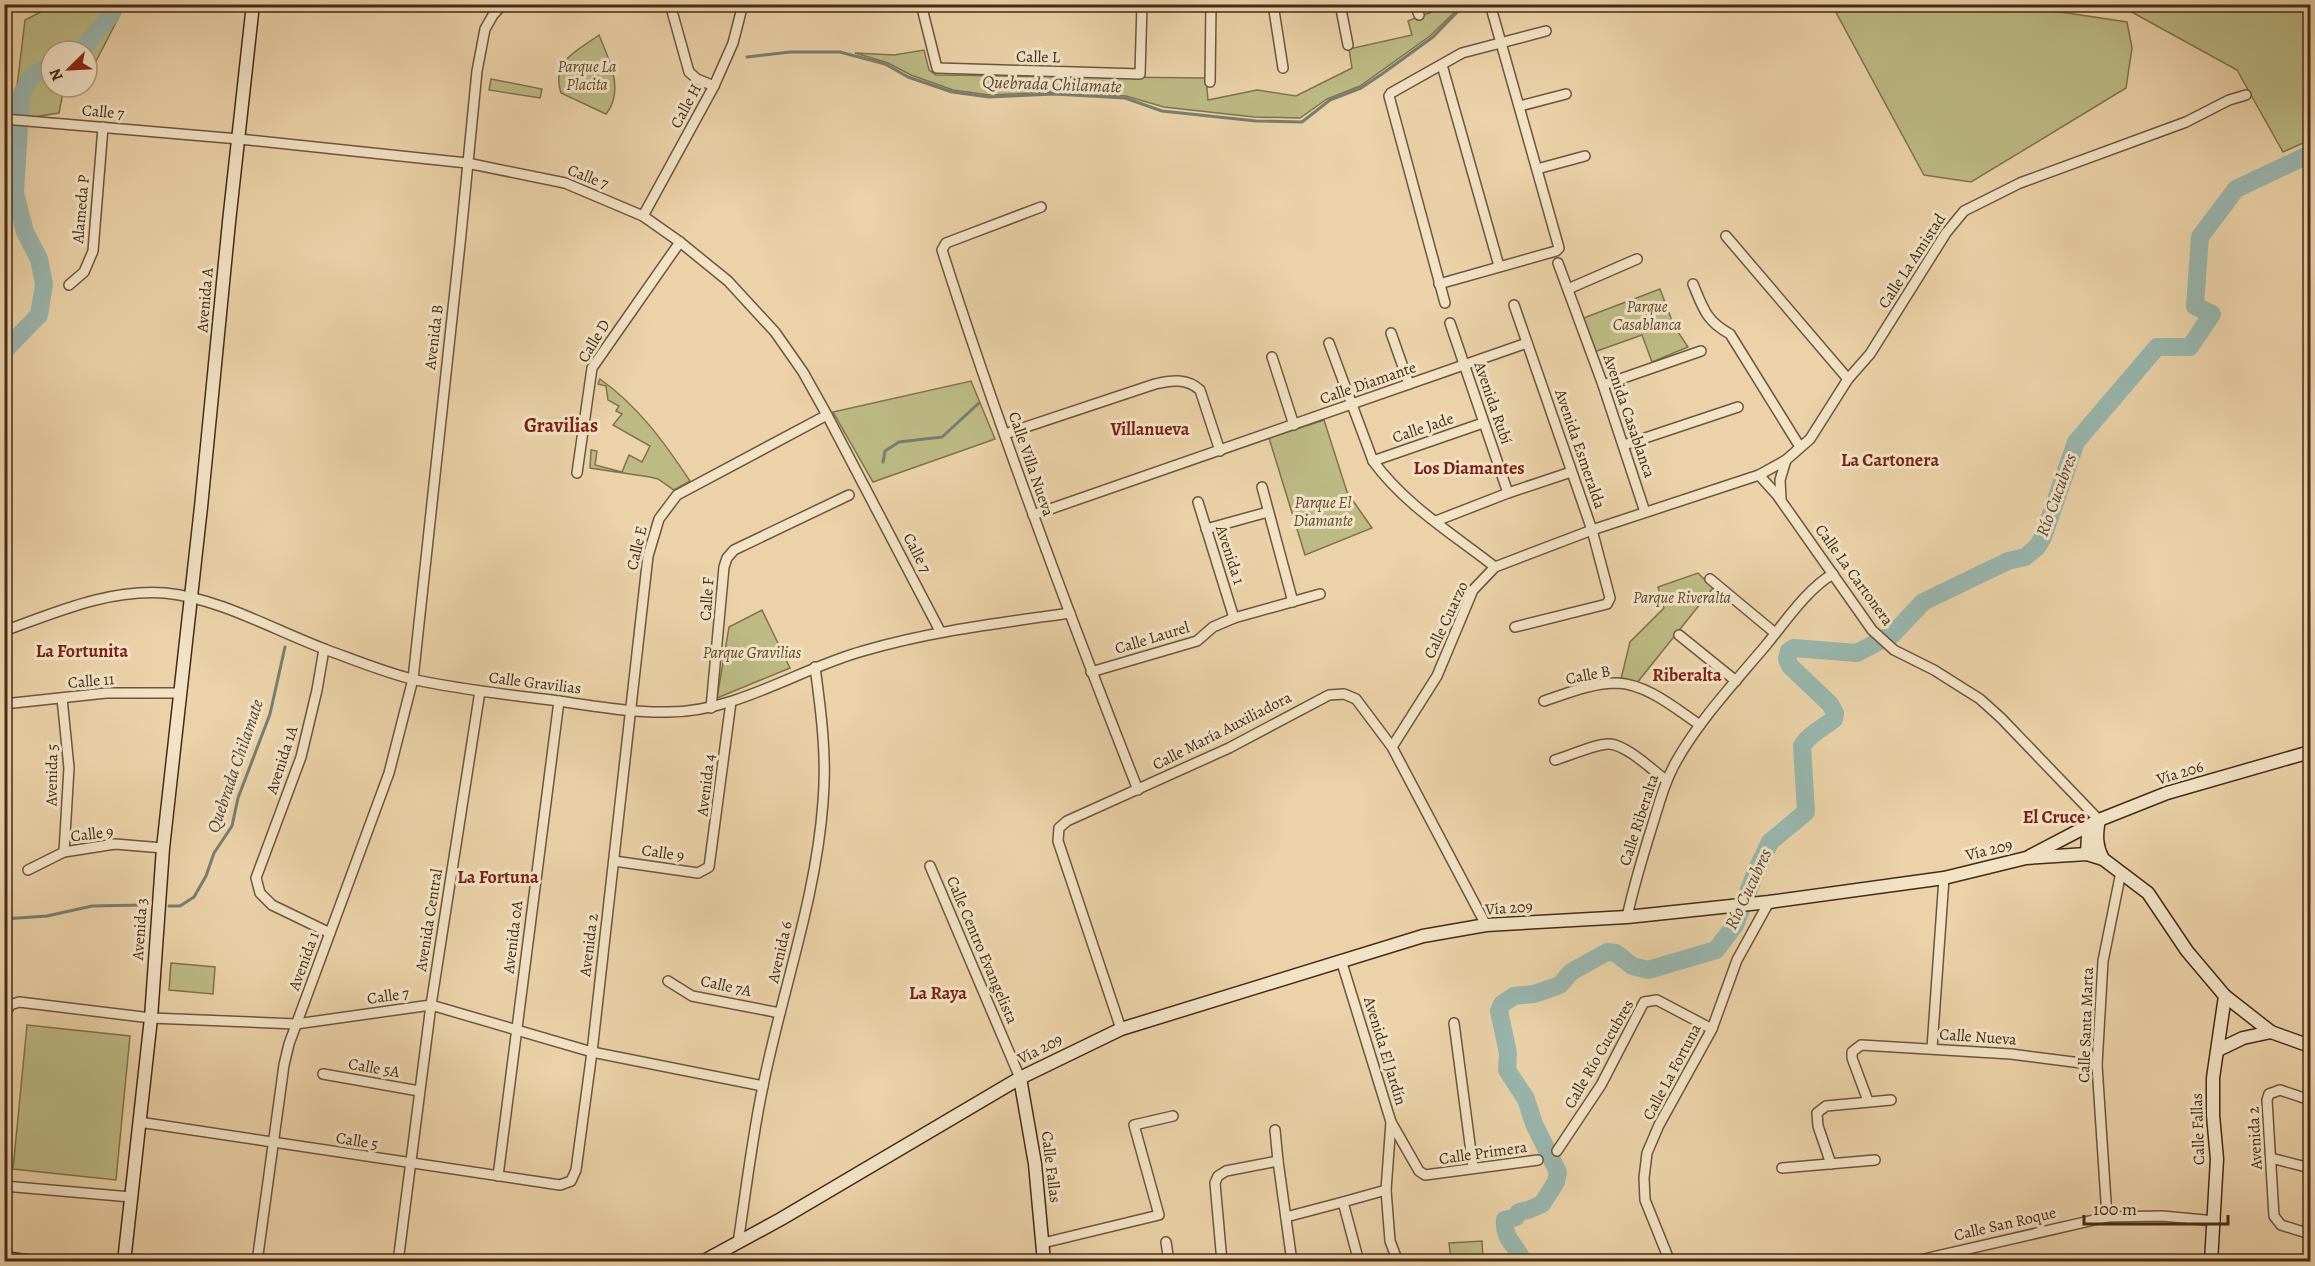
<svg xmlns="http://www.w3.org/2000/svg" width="2315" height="1266" viewBox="0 0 2315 1266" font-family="Alegreya,serif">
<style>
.green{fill:#bdba84;stroke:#80724e;stroke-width:1.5}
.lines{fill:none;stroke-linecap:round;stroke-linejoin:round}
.stream{stroke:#777e72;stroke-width:3}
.river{stroke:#99b6ae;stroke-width:18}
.street-casing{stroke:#6e553d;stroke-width:12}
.secondary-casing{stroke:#442b19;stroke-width:15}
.street{stroke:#f2e2c6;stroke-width:9}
.secondary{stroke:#f2e2c6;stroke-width:12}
.labels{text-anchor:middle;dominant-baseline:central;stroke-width:6;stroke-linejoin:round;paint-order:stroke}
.street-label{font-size:16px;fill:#442b19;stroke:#f2e2c6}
.park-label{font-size:16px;font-style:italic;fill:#5c482e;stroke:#f2e2c6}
.water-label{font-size:18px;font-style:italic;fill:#554737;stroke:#f2e2c6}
.neighbourhood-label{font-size:18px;font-weight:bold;fill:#7a1f14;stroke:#f2e2c6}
.quarter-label{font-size:20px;font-weight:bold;fill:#7a1f14;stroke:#f2e2c6}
</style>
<rect width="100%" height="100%" fill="#ebd2a8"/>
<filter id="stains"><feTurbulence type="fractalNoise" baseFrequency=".00333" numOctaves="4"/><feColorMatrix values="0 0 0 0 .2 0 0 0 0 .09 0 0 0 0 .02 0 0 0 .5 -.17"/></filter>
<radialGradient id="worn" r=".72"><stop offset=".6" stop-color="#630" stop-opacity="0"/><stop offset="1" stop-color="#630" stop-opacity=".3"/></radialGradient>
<g class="green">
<polygon points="54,5 125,5 92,69 87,71 87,51 51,51 51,87 64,87 59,113 13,120 25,20"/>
<polygon points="1442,5 1462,5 1430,36 1360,86 1327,99 1300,118 1254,117 1164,107 1126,96 1053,92 989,95 953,90 911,75 888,63 855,53 894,55 924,50 929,70 936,75 1206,78 1208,100 1257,90 1296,96 1352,68 1349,49 1412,35 1408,21 1434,11"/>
<polygon points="1832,5 2048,5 2054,11 2127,22 2132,48 2126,88 1971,182 1924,175"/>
<polygon points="2119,5 2310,5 2310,140 2283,152 2237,70"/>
<path d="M599,35C609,60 625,90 606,114L561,93C551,60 576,52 599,35Z"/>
<polygon points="491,79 542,89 540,98 489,90"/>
<polygon points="1660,289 1674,326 1688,347 1652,362 1642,335 1594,352 1581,319"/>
<path d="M600,379C639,407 664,442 690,481L674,490L658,479L650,477L590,468L591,450L597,451L595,465L622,472L629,455L642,462L650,446L613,425L622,414L616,411L619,406L608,400L606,386L598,384Z"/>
<polygon points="971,381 995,439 873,482 833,412"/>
<polygon points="1324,420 1347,492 1372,528 1305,555 1269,438"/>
<polygon points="1698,573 1713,588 1636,684 1621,679 1630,642 1664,608 1658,587"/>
<polygon points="762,610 790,668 717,698 729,627"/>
<polygon points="171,963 215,967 213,994 169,990"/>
<polygon points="27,1025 130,1036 116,1180 13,1169"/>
<polygon points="1482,1241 1483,1259 1451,1261 1449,1243"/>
</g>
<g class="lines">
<g class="stream">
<polyline points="747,57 790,52 840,52 885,64 908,77 952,92 989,97 1054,94 1125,98 1162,111 1256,121 1302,122 1330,100 1361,88 1382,74 1433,37 1465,4"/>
<polyline points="883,462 885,451 899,442 942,437 979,403"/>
<polyline points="169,906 180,906 194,897 206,876 214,853 232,826 238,798 270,714 285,647"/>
<polyline points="4,919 47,916 92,906 143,905"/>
</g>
<g class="river">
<polyline points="81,51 111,15 116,4"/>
<polyline points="4,351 39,315 44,284 39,259 25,232 15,193 21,95 31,77 51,64"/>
<path d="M1523,1262C1517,1244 1503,1241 1505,1220L1516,1217L1519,1212L1528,1210L1542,1204L1556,1182L1558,1172L1534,1124L1526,1099L1507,1070L1508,1053L1499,1011L1502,1004L1514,996L1534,994L1560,985L1571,972L1607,952L1616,953L1632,966L1648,970L1716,950L1735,925L1757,869L1770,842L1806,812L1802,746C1809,734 1823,728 1834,719L1835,713L1830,704L1790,666L1787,659L1789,651L1794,648L1857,653L1893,634L1923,602L2008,561L2025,557L2037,547L2043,537L2076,442L2157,347H2190L2212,314L2195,306L2200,237L2236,189L2310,154"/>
</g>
<g class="street-casing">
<g id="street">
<polyline points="670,4 689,72 697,79 714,86"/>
<polyline points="921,4 937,68 1140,74 1142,4"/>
<polyline points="1062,4 1062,5"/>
<polyline points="1273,4 1283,68"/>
<polyline points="1340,4 1348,45"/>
<polyline points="1415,4 1419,15"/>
<polyline points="1442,65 1499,266"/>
<polyline points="1210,82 1211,4"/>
<polyline points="1520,106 1566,94"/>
<polyline points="4,119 239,139 467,163 565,183 643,216 680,242 728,281 775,332 803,372 827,415 940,631"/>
<polyline points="1537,169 1585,156"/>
<path d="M1041,207L946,243L942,250C1000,432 1068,612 1138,790"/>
<polyline points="643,216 714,86 733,43 743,4"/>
<polyline points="1726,236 1848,379"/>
<polyline points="1558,263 1603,385 1645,512"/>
<polyline points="1439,284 1556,251 1559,248 1490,4"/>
<path d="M1693,284C1703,308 1706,321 1730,334L1800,447"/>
<polyline points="69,285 84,272 93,251 103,127"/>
<polyline points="1568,289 1637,259"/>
<polyline points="1445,303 1389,96 1391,93 1462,53 1546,31"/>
<polyline points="1514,305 1592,530 1610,598 1607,604 1515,627"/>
<polyline points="1450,323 1508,493"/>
<polyline points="1391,333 1409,384"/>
<path d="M1329,343L1373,461C1405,505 1453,534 1495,567"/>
<polyline points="1272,357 1294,425"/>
<polyline points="1603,385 1701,351"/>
<path d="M1005,434L1155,384C1171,380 1187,378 1200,390L1220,451"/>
<polyline points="1624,445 1738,407"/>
<polyline points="1373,461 1483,423"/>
<polyline points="577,473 592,368 680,242"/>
<polyline points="1759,475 1777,495 1872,630 1894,650 1934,670 1980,699 2001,718 2099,820"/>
<polyline points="1262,487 1293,602"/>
<polyline points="1781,499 1780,480 1786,460"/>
<polyline points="1198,502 1234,618"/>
<polyline points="1033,515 1527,343"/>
<polyline points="1436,521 1508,493 1571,472"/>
<polyline points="1206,529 1268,512"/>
<polyline points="1710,579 1775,633"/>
<path d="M4,631C57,612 108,589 165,593C219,598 276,631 327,650C355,660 386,673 416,680C463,690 511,695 558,701C595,706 632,713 668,712C737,712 798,669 863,651C931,631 1000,623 1070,613"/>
<polyline points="1679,635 1736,681"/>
<polyline points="324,649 317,690 301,757 256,878 260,893 272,905 330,933"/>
<polyline points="1091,672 1197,641 1213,627 1234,618 1320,594"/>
<polyline points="62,698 69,768 64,852"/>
<path d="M1544,701C1568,693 1592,683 1617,683C1647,684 1676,709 1700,725"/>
<polyline points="4,704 106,693 180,693"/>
<polyline points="711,708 724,567 727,558 734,550 849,495"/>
<polyline points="1392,747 1437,676 1473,590 1495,567 1592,530 1759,475 1786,460 1810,439 1848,379 1870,354 1946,233 1964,211 2020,183 2186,122 2229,100 2246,95"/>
<path d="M1555,760C1569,756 1597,743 1610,744C1628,746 1652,770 1666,780"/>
<polyline points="614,861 698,873 709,867 731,702"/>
<polyline points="930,866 1020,1078"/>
<polyline points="28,870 64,852 115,844 163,848"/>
<path d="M1627,917C1634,884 1644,852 1654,820C1660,800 1666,779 1677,760C1701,718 1736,681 1767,644C1785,622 1808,588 1833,574"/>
<polyline points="1341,960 1391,1122 1386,1190 1343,1202 1359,1262"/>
<polyline points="668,981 692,996 780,1013"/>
<polyline points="4,1017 10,1005 19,1002 151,1018 296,1024 431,1005 592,1052 763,1086"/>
<polyline points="1454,1023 1473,1167"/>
<polyline points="1121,1029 1058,841 1059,828 1067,821 1229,748 1329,695 1344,694 1356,699 1392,747 1486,925"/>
<polyline points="1932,1048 1944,878"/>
<polyline points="323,1074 419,1091"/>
<polyline points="2310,1100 2280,1090 2269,1094 2267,1100 2274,1216 2281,1225 2310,1234"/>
<polyline points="1868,1101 1852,1058 1852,1052 1861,1045 2011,1054 2097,1065"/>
<polyline points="139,1122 560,1185 571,1181 576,1170 592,1052 648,556 659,519 677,495 827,415"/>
<polyline points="1391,1122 1419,1171 1425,1175 1538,1160"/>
<polyline points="1275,1130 1278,1161"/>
<polyline points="1557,1151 1601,1085 1644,1002 1657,1000 1712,1029"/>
<polyline points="2271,1158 2310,1168"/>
<polyline points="1831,1164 1818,1126 1817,1113 1826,1106 1891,1100"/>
<polyline points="1782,1168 1875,1160"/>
<polyline points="498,1176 559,701"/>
<polyline points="4,1186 131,1197"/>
<polyline points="1386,1190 1390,1241 1398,1262"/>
<polyline points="1286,1217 1343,1202"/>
<polyline points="2107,1217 2097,1065 2103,961 2121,872"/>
<polyline points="1166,1242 1169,1262"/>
<path d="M738,1243C746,1191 752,1138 763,1086C782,991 816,899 823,802C827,757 821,711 815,667"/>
<polyline points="1043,1243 1159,1215 1134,1125 1173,1116"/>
<polyline points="257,1262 284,1065 289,1044 389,773 413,679 460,244 477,71 485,29 493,15 503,4"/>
<polyline points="398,1262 431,1005 480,691"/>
<polyline points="1222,1262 1215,1183 1218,1176 1226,1171 1278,1161 1292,1262"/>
<polyline points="1670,1262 1645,1200 1644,1178 1647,1153 1659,1125 1712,1029 1737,960 1769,902"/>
<polyline points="1911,1262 2107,1217 2162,1216 2215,1221"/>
</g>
</g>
<g class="secondary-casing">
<g id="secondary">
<path d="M2099,820C2096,835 2096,846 2103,859"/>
<polyline points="2087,854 2088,835 2096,823"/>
<polyline points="2030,856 2099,820 2167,793 2310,752"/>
<polyline points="2218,1050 2243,1038 2271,1032"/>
<polyline points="1020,1078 1035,1164 1044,1262"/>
<polyline points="4,1258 32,1262"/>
<polyline points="124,1262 151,1018 163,848 201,507 229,222 253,4"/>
<polyline points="702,1262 781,1219 1020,1078 1121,1029 1423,936 1486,925 1627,917 1769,902 1944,878 2026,858 2087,854 2103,859 2148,893 2187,951 2225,996 2271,1032 2310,1046"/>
<polyline points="2211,1262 2217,1159 2213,1115 2213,1078 2225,996"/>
</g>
</g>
<use href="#street" class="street"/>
<use href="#secondary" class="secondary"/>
</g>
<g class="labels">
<g class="street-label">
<text transform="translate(1038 57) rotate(1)">Calle L</text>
<text transform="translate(686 106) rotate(-62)">Calle H</text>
<text transform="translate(103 112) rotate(5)">Calle 7</text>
<text transform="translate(588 177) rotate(21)">Calle 7</text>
<text transform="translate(81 209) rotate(-85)">Alameda P</text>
<text transform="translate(1912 261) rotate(-57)">Calle La Amistad</text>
<text transform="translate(205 300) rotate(-85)">Avenida A</text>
<text transform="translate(434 337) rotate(-83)">Avenida B</text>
<text transform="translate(594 341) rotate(-59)">Calle D</text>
<text transform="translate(1368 383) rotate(-19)">Calle Diamante</text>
<text transform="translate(1493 403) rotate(71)">Avenida Rubí</text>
<text transform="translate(1629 416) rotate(71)">Avenida Casablanca</text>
<text transform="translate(1423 428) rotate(-19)">Calle Jade</text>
<text transform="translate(1580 449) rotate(71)">Avenida Esmeralda</text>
<text transform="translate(1031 464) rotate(71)">Calle Villa Nueva</text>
<text transform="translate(637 548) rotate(-77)">Calle E</text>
<text transform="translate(917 553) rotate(63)">Calle 7</text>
<text transform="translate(1230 555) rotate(72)">Avenida 1</text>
<text transform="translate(1854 575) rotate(54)">Calle La Cartonera</text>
<text transform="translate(707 599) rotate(-86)">Calle F</text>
<text transform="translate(1446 620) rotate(-65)">Calle Cuarzo</text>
<text transform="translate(1152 638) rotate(-17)">Calle Laurel</text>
<text transform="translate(1588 675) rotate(-11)">Calle B</text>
<text transform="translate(91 681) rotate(-5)">Calle 11</text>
<text transform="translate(535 683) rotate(7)">Calle Gravilias</text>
<text transform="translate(1222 731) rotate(-27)">Calle María Auxiliadora</text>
<text transform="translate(282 760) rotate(-72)">Avenida 1A</text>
<text transform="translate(2180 773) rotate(-17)">Vía 206</text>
<text transform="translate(52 775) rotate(-89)">Avenida 5</text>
<text transform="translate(706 785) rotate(-83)">Avenida 4</text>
<text transform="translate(1639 820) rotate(-72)">Calle Riberalta</text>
<text transform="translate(92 834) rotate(-7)">Calle 9</text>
<text transform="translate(1989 850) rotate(-14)">Vía 209</text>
<text transform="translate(663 853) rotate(8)">Calle 9</text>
<text transform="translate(1509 908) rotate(-4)">Vía 209</text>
<text transform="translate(429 920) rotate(-81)">Avenida Central</text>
<text transform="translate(140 929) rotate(-86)">Avenida 3</text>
<text transform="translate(513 937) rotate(-83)">Avenida 0A</text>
<text transform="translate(589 945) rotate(-83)">Avenida 2</text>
<text transform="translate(982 950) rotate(67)">Calle Centro Evangelista</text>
<text transform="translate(780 952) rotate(-77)">Avenida 6</text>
<text transform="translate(304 961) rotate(-70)">Avenida 1</text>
<text transform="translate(726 986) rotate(12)">Calle 7A</text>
<text transform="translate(388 996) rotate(-8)">Calle 7</text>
<text transform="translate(2086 1025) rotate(-88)">Calle Santa Marta</text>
<text transform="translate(1978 1037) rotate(4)">Calle Nueva</text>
<text transform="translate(1040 1049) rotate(-27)">Vía 209</text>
<text transform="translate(1385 1051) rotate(73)">Avenida El Jardín</text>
<text transform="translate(1599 1054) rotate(-60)">Calle Río Cucubres</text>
<text transform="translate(374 1068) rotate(10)">Calle 5A</text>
<text transform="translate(1672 1072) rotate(-62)">Calle La Fortuna</text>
<text transform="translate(2198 1129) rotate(-92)">Calle Fallas</text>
<text transform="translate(2255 1138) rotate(-93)">Avenida 2</text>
<text transform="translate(357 1141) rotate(9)">Calle 5</text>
<text transform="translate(1483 1153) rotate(-8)">Calle Primera</text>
<text transform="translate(1051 1167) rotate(83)">Calle Fallas</text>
<text transform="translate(2005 1224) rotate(-13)">Calle San Roque</text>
</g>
<g class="park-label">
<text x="587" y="67">Parque La<tspan x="587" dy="18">Placita</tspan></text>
<text x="1647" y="307">Parque<tspan x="1647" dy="18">Casablanca</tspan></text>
<text x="1323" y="503">Parque El<tspan x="1323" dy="18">Diamante</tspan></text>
<text x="1682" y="598">Parque Riveralta</text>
<text x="752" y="653">Parque Gravilias</text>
</g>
<g class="water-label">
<text transform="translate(1052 84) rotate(2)">Quebrada Chilamate</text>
<text transform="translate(2056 495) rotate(-70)">Río Cucubres</text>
<text transform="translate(235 766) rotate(-71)">Quebrada Chilamate</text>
<text transform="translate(1748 889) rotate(-65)">Río Cucubres</text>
</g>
<g class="neighbourhood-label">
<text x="1150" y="429">Villanueva</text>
<text x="1890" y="460">La Cartonera</text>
<text x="1469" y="468">Los Diamantes</text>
<text x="82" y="651">La Fortunita</text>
<text x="1687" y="675">Riberalta</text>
<text x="2054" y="817">El Cruce</text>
<text x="498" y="877">La Fortuna</text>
<text x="938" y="993">La Raya</text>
</g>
<g class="quarter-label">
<text x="561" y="425">Gravilias</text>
</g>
</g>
<rect width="2315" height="1266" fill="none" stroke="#ebd2a8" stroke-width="24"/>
<rect x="6" y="6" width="2303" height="1254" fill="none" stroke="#442b19" stroke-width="3"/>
<rect x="12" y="12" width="2291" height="1242" fill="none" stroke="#442b19" stroke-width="1.5"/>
<g transform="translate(69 69) rotate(246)"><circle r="28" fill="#f2e2c6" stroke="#ac9981" stroke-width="1.5"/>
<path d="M0-4.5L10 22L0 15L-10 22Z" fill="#8f2418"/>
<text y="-9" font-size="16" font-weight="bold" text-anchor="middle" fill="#442b19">N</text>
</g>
<path d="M2084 1215v9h144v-9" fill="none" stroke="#442b19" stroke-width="3"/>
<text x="2093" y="1215" font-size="18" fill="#442b19" stroke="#f2e2c6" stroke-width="4.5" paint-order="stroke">100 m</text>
<rect width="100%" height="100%" filter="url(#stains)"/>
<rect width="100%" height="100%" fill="url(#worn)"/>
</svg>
